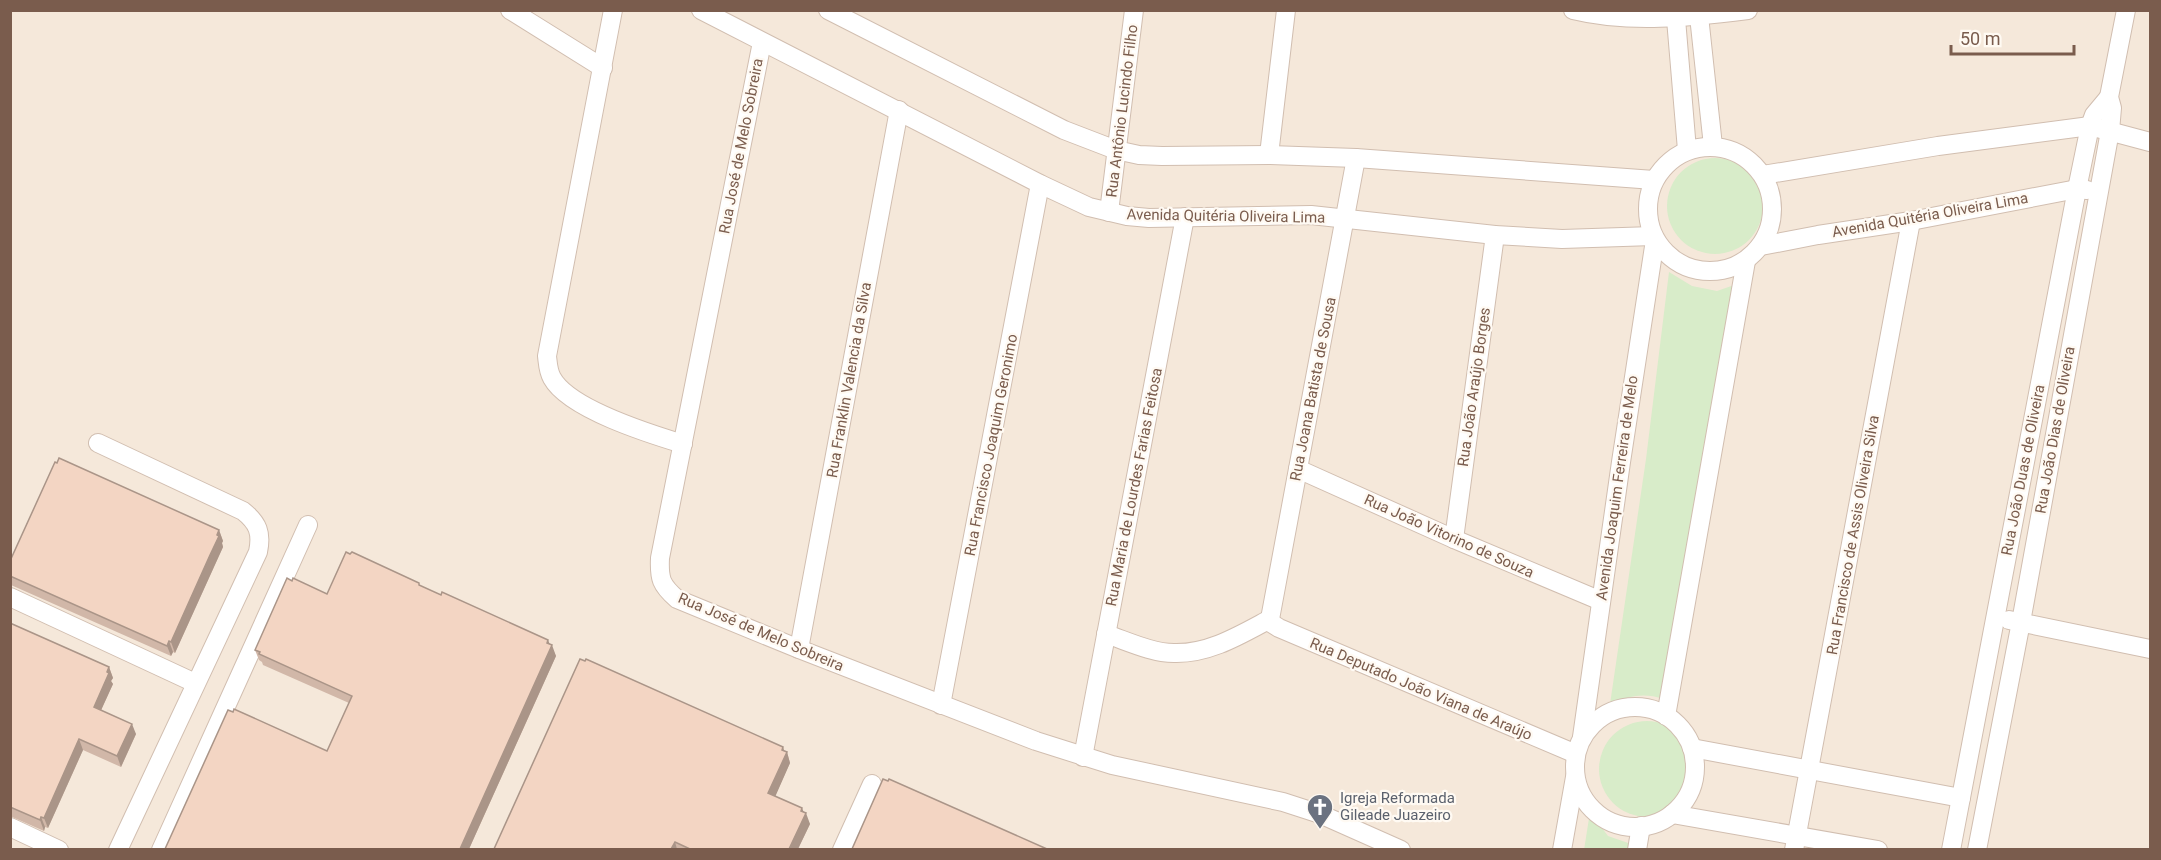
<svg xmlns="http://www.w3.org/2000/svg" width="2161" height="860" viewBox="0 0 2161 860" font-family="Roboto,sans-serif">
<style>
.residential{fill:#f5e8da}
.green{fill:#d8ecc9}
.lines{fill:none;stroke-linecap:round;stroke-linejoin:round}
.minor-casing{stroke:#d1beb0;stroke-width:20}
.minor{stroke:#fff;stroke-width:18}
.wall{fill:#d1b7a8}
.shaded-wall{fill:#aa9588}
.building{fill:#f3d5c3;stroke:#aa9588;stroke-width:1.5}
.labels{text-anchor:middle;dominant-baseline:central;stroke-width:4.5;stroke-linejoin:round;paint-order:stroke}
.street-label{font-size:15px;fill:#7a5c4d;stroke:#fffaf3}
.worship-label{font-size:15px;fill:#5b616d;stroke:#fffaf3;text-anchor:start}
</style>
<rect width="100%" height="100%" fill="#fdf6ec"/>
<polygon class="residential" points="10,11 2150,11 2150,849 11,849"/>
<g class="green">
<circle cx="1715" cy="206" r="48"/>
<path d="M1669,272L1692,286L1717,291L1740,283L1664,699C1642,692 1631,696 1610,704L1646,459Z"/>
<circle cx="1647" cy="769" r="48"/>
<polygon points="1590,812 1608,836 1631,844 1630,849 1584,850"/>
</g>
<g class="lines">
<g class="minor-casing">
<g id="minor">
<polyline points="510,10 603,68"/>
<path d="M613,10L547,356C548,364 548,371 552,378C569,409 650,434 683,444"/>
<polyline points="701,10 1040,184 1089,207 1127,216 1149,218 1311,215 1495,235 1562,239 1653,236"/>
<polyline points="828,10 1064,130 1116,150 1139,155 1162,156 1269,155 1356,158 1654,180"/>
<path d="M1573,10C1630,24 1690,17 1748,10"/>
<polyline points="1699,16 1713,146"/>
<polyline points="1676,19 1687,150"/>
<path d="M762,42L660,558C659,579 661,585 677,599L799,649L1036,741L1112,765L1283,802L1320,814L1401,850"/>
<circle cx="1710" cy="209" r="62"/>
<polyline points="1269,155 1286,10"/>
<polyline points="1763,175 1938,146 2090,126 2150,142"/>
<polyline points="1109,212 1134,10"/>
<polyline points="1761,246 1818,235 1911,221 2077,189 2087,190"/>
<path d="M98,443L243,511C258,523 262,533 258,552L118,850"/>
<polyline points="1298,469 1454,539 1601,601"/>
<polyline points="1454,539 1495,235"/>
<polyline points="10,597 195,683"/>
<polyline points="1270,619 1356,158"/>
<polyline points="1270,619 1271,623 1279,628 1576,754"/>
<polyline points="2009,620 2150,649"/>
<path d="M1106,634C1127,641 1152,653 1174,653C1209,654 1240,635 1270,619"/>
<polyline points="799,649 899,110"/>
<polyline points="941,705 1040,184"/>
<circle cx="1635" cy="767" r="60"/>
<polyline points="1666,716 1746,261"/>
<polyline points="1582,737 1621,462 1655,240"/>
<polyline points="1692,748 1961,798"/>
<polyline points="1083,757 1185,217"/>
<polyline points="1672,814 1878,850"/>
<polyline points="10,827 59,850"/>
<polyline points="161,850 308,525"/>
<polyline points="842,850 872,784"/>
<polyline points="1562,850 1575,777"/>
<polyline points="1637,850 1641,826"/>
<polyline points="1794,850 1911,221"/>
<polyline points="1951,850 2077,189 2090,126 2094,115 2109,97"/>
<polyline points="1977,850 2021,622 2110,131 2112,108 2109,97 2126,10"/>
</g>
</g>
<use href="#minor" class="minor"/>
</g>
<g class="wall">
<polygon points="219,530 223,541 222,543 223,547 175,653 173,652 171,656 11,585 10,583 10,561"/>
<polygon points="421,586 550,644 556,656 469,849 165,849 327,751 349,703 263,665 262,662 259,660 255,650 327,594"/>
<polygon points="10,623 109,667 113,678 111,681 113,684 101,710 136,734 121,767 83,750 48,828 45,827 44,831 10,816"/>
<polygon points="783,747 784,751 787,752 790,763 775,796 803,812 810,824 798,849 494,849"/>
</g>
<g class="shaded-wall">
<polygon points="219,530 223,541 222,543 223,547 175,653 171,642"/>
<polygon points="548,640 551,647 552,645 556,656 469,849 460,849"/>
<polygon points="169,641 173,652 171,656 167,646"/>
<polygon points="109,667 113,678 111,681 113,684 98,717 94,707"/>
<polygon points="132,724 136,734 121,767 117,756"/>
<polygon points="79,739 83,750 48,828 44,818"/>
<polygon points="783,747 785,754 787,752 790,763 772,804 768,793"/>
<polygon points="802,808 805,815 806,813 810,824 798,849 789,849"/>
<polygon points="41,817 45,827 44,831 40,820"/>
<polygon points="675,842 677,849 671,849"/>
</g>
<g class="building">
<polygon points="59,458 219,530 217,535 219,536 210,555 171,642 169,641 167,646 10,576 10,561 55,462 57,463"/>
<polygon points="346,552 350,554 352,552 419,583 419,585 441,595 442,592 548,640 547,643 552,645 460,849 165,849 228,710 233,712 234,709 327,751 352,696 259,654 260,652 255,650 287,578 292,581 293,578 327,594"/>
<polygon points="10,623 109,667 107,672 109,673 94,707 132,724 117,756 79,739 44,818 41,817 40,820 10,807"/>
<polygon points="580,659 585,661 586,659 783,747 782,750 787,752 768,793 802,808 801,811 806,813 789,849 690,849 675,842 671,849 494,849"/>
<polygon points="883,779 888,781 889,779 1047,849 852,849"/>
</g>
<defs>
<g id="church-pin" transform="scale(1.35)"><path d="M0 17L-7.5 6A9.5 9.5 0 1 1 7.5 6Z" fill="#6b7280" stroke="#fffaf3"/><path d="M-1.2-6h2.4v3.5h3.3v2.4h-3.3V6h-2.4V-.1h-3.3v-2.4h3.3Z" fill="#fff"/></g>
</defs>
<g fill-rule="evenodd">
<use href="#church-pin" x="1320" y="807"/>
</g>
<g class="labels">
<g class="street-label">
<text transform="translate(1122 111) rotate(-83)">Rua Antônio Lucindo Filho</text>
<text transform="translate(741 146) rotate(-79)">Rua José de Melo Sobreira</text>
<text transform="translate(1930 215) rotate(-10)">Avenida Quitéria Oliveira Lima</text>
<text transform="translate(1226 216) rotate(1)">Avenida Quitéria Oliveira Lima</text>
<text transform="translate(849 380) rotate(-80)">Rua Franklin Valencia da Silva</text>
<text transform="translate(1474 387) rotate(-82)">Rua João Araújo Borges</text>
<text transform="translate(1313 389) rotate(-79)">Rua Joana Batista de Sousa</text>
<text transform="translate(2055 430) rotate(-80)">Rua João Dias de Oliveira</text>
<text transform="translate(991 445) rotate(-79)">Rua Francisco Joaquim Geronimo</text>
<text transform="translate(2023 470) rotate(-79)">Rua João Duas de Oliveira</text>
<text transform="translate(1134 487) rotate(-79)">Rua Maria de Lourdes Farias Feitosa</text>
<text transform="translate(1617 488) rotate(-82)">Avenida Joaquim Ferreira de Melo</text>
<text transform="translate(1853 535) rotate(-80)">Rua Francisco de Assis Oliveira Silva</text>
<text transform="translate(1449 536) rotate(24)">Rua João Vitorino de Souza</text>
<text transform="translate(761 632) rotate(23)">Rua José de Melo Sobreira</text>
<text transform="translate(1421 689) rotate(23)">Rua Deputado João Viana de Araújo</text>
</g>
<g class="worship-label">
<text x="1340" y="798">Igreja Reformada<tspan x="1340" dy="17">Gileade Juazeiro</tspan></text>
</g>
</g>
<rect width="2161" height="860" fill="none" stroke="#7a5c4d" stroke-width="24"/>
<path d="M1951 45v9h123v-9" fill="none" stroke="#7a5c4d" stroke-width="3"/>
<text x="1960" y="45" font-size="18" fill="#7a5c4d" stroke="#fffaf3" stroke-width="4.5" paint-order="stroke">50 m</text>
</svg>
